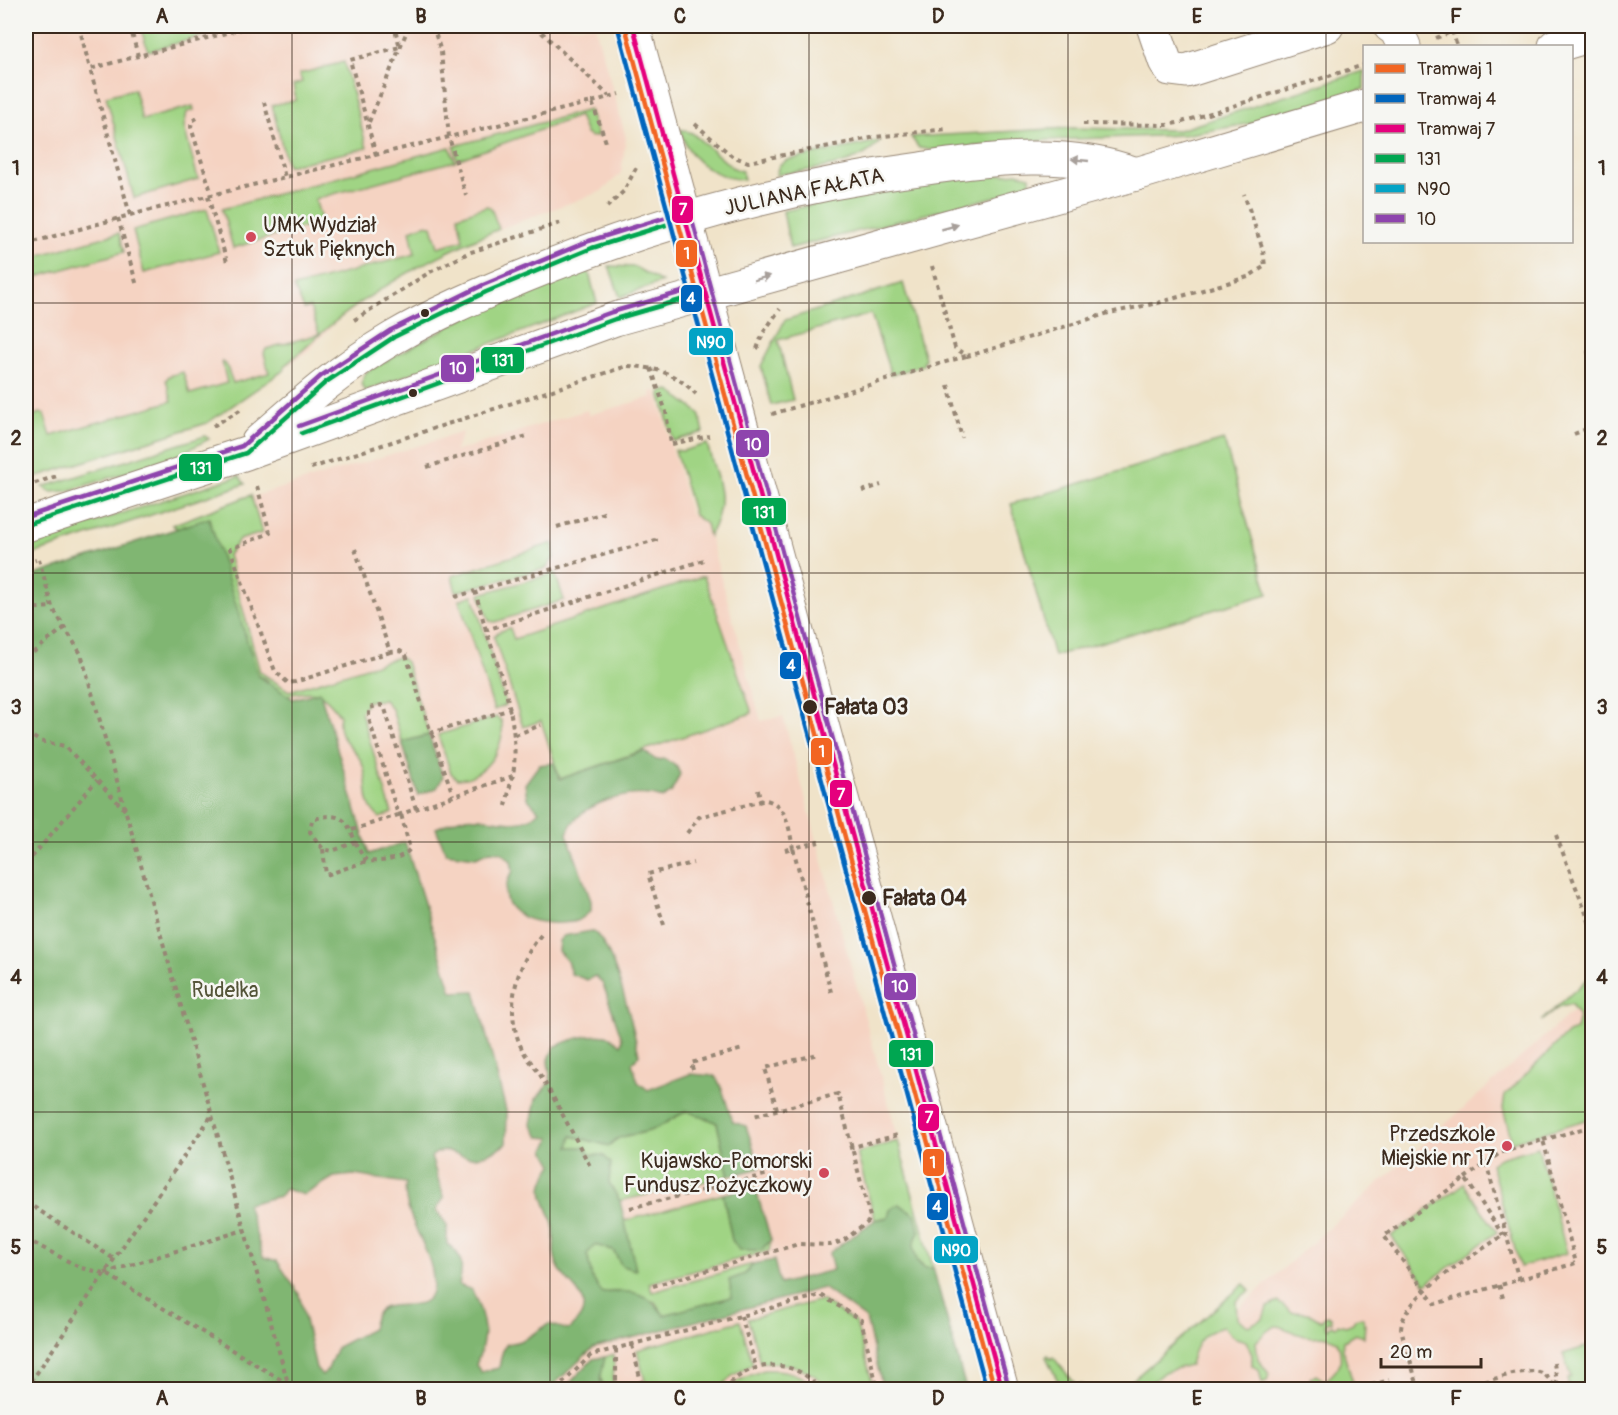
<svg xmlns="http://www.w3.org/2000/svg" width="1618" height="1415" viewBox="0 0 1618 1415" font-family="Pangolin,sans-serif">
<style>
.built{fill:#f5d3c2}
.green{fill:#a0d484;stroke:#6e7f51;stroke-width:1.5}
.forest{fill:#80b672;stroke:#5e7048;stroke-width:1.5;fill-rule:evenodd}
.lines{fill:none;stroke-linecap:round;stroke-linejoin:round}
.minor-casing{stroke:#968674;stroke-width:35}
.path{stroke:#968674;stroke-width:4;stroke-dasharray:4.5 4.5;stroke-linecap:butt}
.minor{stroke:#fff;stroke-width:33}
.bus-1-casing{stroke:#f6f6f2;stroke-width:9}
.bus-2-casing{stroke:#f6f6f2;stroke-width:9}
.bus-3-casing{stroke:#f6f6f2;stroke-width:9}
.bus-1{stroke:#00a651;stroke-width:4.5}
.bus-2{stroke:#03a3c5;stroke-width:4.5}
.bus-3{stroke:#8e44ad;stroke-width:4.5}
.tram-1-casing{stroke:#f6f6f2;stroke-width:9}
.tram-2-casing{stroke:#f6f6f2;stroke-width:9}
.tram-3-casing{stroke:#f6f6f2;stroke-width:9}
.tram-1{stroke:#f26522;stroke-width:4.5}
.tram-2{stroke:#0065bd;stroke-width:4.5}
.tram-3{stroke:#e5007d;stroke-width:4.5}
.oneway{fill:#a79f9a}
.grid{fill:none;stroke:#3b2a1e;stroke-width:1.5;stroke-opacity:0.55}
.poi-dot{fill:#d1495b;stroke:#f6f6f2;stroke-width:2}
.bus-dot{fill:#3b2a1e;stroke:#f6f6f2;stroke-width:2}
.labels{text-anchor:middle;dominant-baseline:central;stroke-width:5;stroke-linejoin:round;paint-order:stroke}
.street-label{font-size:21px;fill:#3b2a1e;stroke:#f6f6f2}
.poi-label{font-size:21px;fill:#3b2a1e;stroke:#f6f6f2;text-anchor:end}
.stop-label{font-size:21px;font-weight:bold;fill:#3b2a1e;stroke:#f6f6f2;text-anchor:start}
.park-label{font-size:21px;fill:#545438;stroke:#f6f6f2}
.line-badge{stroke:#f6f6f2;stroke-width:2}
.badge-label{font-size:16px;text-anchor:middle;font-weight:bold;fill:#fff}
.neatline{fill:none;stroke:#3b2a1e;stroke-width:2}
.grid-label{font-size:20px;text-anchor:middle;font-weight:bold;fill:#3b2a1e}
</style>
<rect width="100%" height="100%" fill="#f6f6f2"/>
<filter id="ink" filterUnits="userSpaceOnUse"><feTurbulence type="fractalNoise" baseFrequency=".0167" numOctaves="2"/><feDisplacementMap in="SourceGraphic" scale="12" xChannelSelector="R" yChannelSelector="G"/><feConvolveMatrix kernelMatrix="1 2 1 2 8 2 1 2 1" color-interpolation-filters="sRGB"/></filter>
<filter id="wash" filterUnits="userSpaceOnUse"><feTurbulence type="fractalNoise" baseFrequency=".008" numOctaves="4" result="noise"/><feDisplacementMap in="SourceGraphic" scale="24" xChannelSelector="R" yChannelSelector="G"/><feGaussianBlur stdDeviation="1.35" result="paint"/><feColorMatrix in="noise" values="0 0 0 0 0 0 0 0 0 0 0 0 0 0 0 0 0 1.4 0 .05"/><feComposite in="paint" operator="in"/></filter>
<g filter="url(#wash)">
<rect width="100%" height="100%" fill="#f0e3c9"/>
<g class="built">
<polygon points="26,26 595,26 626,138 621,173 602,191 453,246 395,279 336,322 308,351 278,372 26,448"/>
<polygon points="656,390 690,513 706,524 761,721 783,716 966,1389 302,1389 243,1192 206,931 217,536 249,498 463,432 454,452 587,410 589,415 652,397 651,392"/>
<polygon points="1592,994 1592,1389 1148,1390 1249,1299"/>
</g>
<g class="green">
<polygon points="140,26 239,26 148,51"/>
<polygon points="344,62 367,148 287,166 272,105 296,100 293,85 302,82 299,74"/>
<polygon points="1364,71 1364,89 1259,122 1183,135 1050,140 932,150 919,148 911,137 1069,128 1179,130"/>
<polygon points="134,89 142,120 193,106 194,110 187,112 184,127 198,179 134,198 106,96"/>
<polygon points="589,110 598,136 591,137 586,134 579,116 457,160 454,146"/>
<path d="M680,129L692,133L733,168L742,171L744,180C713,177 688,160 680,129Z"/>
<path d="M880,141C860,168 807,169 776,175L779,165L787,160Z"/>
<polygon points="450,147 455,161 315,199 321,219 318,223 233,248 222,209"/>
<polygon points="1017,173 1030,176 1030,186 1002,195 790,248 783,211 926,181"/>
<path d="M487,206L491,208L499,229C440,253 382,284 332,324C315,338 301,353 284,366V370L207,423L35,477C29,456 15,426 39,413L44,414L51,436L172,401L166,380L169,376L183,372L190,394L227,383L222,362L226,364L233,383L269,373L264,353L266,349L319,334L310,307L304,309L294,287L415,254L410,230L427,224L432,226L438,247L463,240L458,216Z"/>
<polygon points="207,209 219,252 144,273 133,230"/>
<polygon points="119,233 124,252 26,280 26,259"/>
<polygon points="609,266 635,267 662,282 620,297"/>
<polygon points="588,269 597,303 365,391 361,384 366,372 468,316"/>
<polygon points="903,283 925,358 923,365 891,375 871,314 778,340 793,400 771,405 761,366 785,320"/>
<polygon points="669,390 699,413 704,432 673,441 660,392"/>
<polygon points="205,436 209,439 171,459 67,491 50,492 43,487"/>
<polygon points="1224,440 1268,594 1054,656 1011,504"/>
<path d="M707,444C717,480 730,501 709,536L706,524L694,515L675,450L682,451Z"/>
<polygon points="239,476 245,484 27,556 26,544"/>
<path d="M251,495L262,533L239,540L228,555L260,672L289,691L399,657L406,662L429,735L402,742L392,709L384,700L368,701L361,712L392,813L380,818C360,802 371,785 362,763C354,745 334,739 340,716C322,688 312,689 281,697L266,679L241,671L185,533L172,525Z"/>
<polygon points="553,543 554,557 547,568 456,592 452,576"/>
<polygon points="555,573 564,600 495,622 489,621 480,594"/>
<polygon points="704,576 752,713 560,779 541,721 523,727 494,637 498,632 510,628 514,639"/>
<polygon points="473,595 506,705 494,710 459,600"/>
<path d="M496,717L501,720C508,745 484,780 457,779L451,773L438,735Z"/>
<polygon points="1592,975 1592,1118 1512,1142 1503,1108 1505,1095 1568,1033 1576,1030 1579,1016 1571,1004 1558,1008 1541,1021"/>
<path d="M688,1111C697,1117 707,1117 717,1123L729,1176L620,1201L590,1155L568,1147L572,1136L609,1146C619,1133 634,1136 649,1131C662,1127 674,1116 688,1111Z"/>
<polygon points="898,1141 933,1268 925,1268 917,1261 913,1246 919,1231 888,1217 875,1220 857,1153"/>
<polygon points="1538,1147 1567,1253 1520,1267 1491,1164 1500,1158"/>
<polygon points="1464,1184 1497,1232 1426,1284 1391,1236"/>
<polygon points="723,1194 732,1240 739,1249 761,1250 771,1240 769,1251 649,1283 652,1292 753,1264 732,1297 664,1315 655,1302 617,1291 602,1293 592,1278 587,1254 595,1245 613,1250 622,1265 635,1270 624,1221"/>
<path d="M1244,1284L1250,1290L1236,1301L1237,1318L1248,1326L1263,1319L1267,1307L1278,1302L1292,1312L1308,1313L1321,1321L1326,1316L1331,1317L1332,1322L1328,1321L1325,1325L1328,1329L1331,1325L1336,1327L1338,1324L1346,1326L1353,1323L1355,1319L1362,1317L1365,1323L1364,1337L1355,1334L1344,1341L1343,1350L1354,1386L1325,1390L1319,1384H1312L1310,1378L1316,1375L1325,1381C1341,1368 1344,1361 1337,1341C1320,1332 1319,1339 1305,1336C1277,1329 1281,1315 1256,1342L1258,1359L1269,1374L1267,1381L1262,1383L1259,1369L1252,1366V1355L1246,1341L1233,1337L1223,1327C1201,1333 1195,1344 1190,1365L1164,1372L1144,1389H1122Z"/>
<path d="M821,1300L856,1323L874,1389H826C812,1365 784,1363 760,1362L748,1319Z"/>
<polygon points="740,1321 753,1364 732,1376 719,1389 647,1389 637,1350"/>
<polygon points="1592,1345 1592,1389 1569,1389 1567,1379 1571,1377 1563,1354"/>
<path d="M614,1354L613,1389H605C599,1378 600,1369 605,1357Z"/>
<polygon points="1048,1355 1051,1359 1053,1357 1077,1386 1080,1384 1086,1389 1062,1389 1046,1357"/>
<path d="M763,1370C782,1369 804,1373 816,1389H729L737,1381Z"/>
</g>
<g class="forest">
<path d="M209,518L258,676L293,699L320,692L369,854L405,842L452,992L475,991L507,1114L506,1144C495,1151 482,1158 469,1157C455,1156 444,1144 431,1157L444,1198L436,1210L447,1225V1244C464,1255 463,1267 459,1285L472,1290C486,1320 488,1334 476,1365L481,1372L499,1368C506,1331 505,1351 528,1337C535,1333 542,1328 549,1324L568,1330C576,1323 585,1315 583,1303C580,1288 564,1281 558,1266C551,1252 556,1242 554,1229C548,1199 531,1195 553,1165L545,1150L551,1138L539,1137L531,1124L536,1099L551,1081L548,1062L554,1047C569,1040 592,1032 610,1037C613,1038 618,1043 621,1045L622,1039L603,984L595,976L587,980L571,974L567,961L558,951L559,941L563,936L592,931C613,941 634,1030 639,1055L632,1063L638,1082L648,1090L690,1074L715,1076C725,1090 726,1106 733,1122L746,1126L760,1168L729,1176L717,1123C707,1117 697,1117 688,1111C674,1116 662,1127 649,1131C634,1136 619,1133 609,1146L572,1136L569,1147H585L590,1155H603L611,1163L609,1183L620,1201L636,1270L622,1266L613,1250L595,1245L587,1254L592,1278L602,1293C632,1290 645,1290 664,1315L732,1297L729,1280L745,1274L753,1264L774,1260L780,1284L833,1270L829,1253L875,1220L888,1217L890,1210L899,1204L915,1214L919,1231L913,1246L917,1261L924,1268H933L966,1389H883L866,1319L823,1288L593,1348L549,1389H26V578ZM354,1175L406,1183C400,1216 436,1252 433,1286C430,1319 387,1294 376,1315C374,1319 373,1325 372,1329L337,1347L328,1369L322,1375L316,1368L299,1294L277,1261L263,1257L247,1204L280,1196L285,1189L304,1195L334,1177Z"/>
<polygon points="429,735 443,777 437,788 418,795 402,742"/>
<path d="M644,751L656,760L665,759L677,767L680,774L671,793L662,798C636,787 575,803 567,834L591,901V911C587,914 583,918 579,920C574,923 567,922 561,923C527,925 489,909 513,871L511,861L501,852L490,851L476,857L446,853L436,828C445,825 454,820 463,818C489,814 520,833 539,811L527,798L525,784L539,765L554,763L560,779Z"/>
<polygon points="755,1187 771,1240 761,1250 739,1250 732,1240 723,1194"/>
<polygon points="605,1357 600,1380 605,1389 564,1389 593,1359"/>
</g>
</g>
<g filter="url(#ink)">
<g class="lines">
<g class="minor-casing">
<g id="minor">
<polyline points="633,26 1002,1390"/>
<polyline points="1153,26 1165,61 1170,69 1186,71 1327,26"/>
<polyline points="1390,26 1396,30 1404,46"/>
<polyline points="1555,46 1592,35"/>
<path d="M258,442C302,403 342,368 393,338C434,314 479,295 522,277C650,224 783,187 920,169C993,159 1066,148 1136,174"/>
<polyline points="26,525 246,453 615,319 1136,174 1364,106"/>
</g>
</g>
<g class="path">
<polyline points="79,26 90,69"/>
<polyline points="130,26 138,56 253,26"/>
<polyline points="433,26 441,52 449,137 466,196"/>
<polyline points="535,26 609,96"/>
<polyline points="1452,31 1457,46"/>
<polyline points="1436,38 1466,26"/>
<polyline points="264,102 285,177"/>
<polyline points="592,102 619,94"/>
<polyline points="197,118 192,121 191,127 212,195"/>
<polyline points="369,122 409,26"/>
<polyline points="695,124 732,156 748,162 876,137 947,129"/>
<polyline points="1083,124 1167,125 1182,122 1364,65"/>
<polyline points="376,155 350,60 400,47 394,26"/>
<polyline points="208,196 227,262"/>
<polyline points="607,207 624,191 636,168"/>
<polyline points="130,215 592,102 607,145"/>
<polyline points="118,218 137,286"/>
<polyline points="26,244 130,215 90,69 138,56"/>
<polyline points="932,266 955,348 967,356 975,354 1109,313 1158,303 1248,277 1265,266 1263,250 1244,194"/>
<polyline points="354,320 430,272 468,253 560,223"/>
<polyline points="1592,345 1587,347 1592,367"/>
<polyline points="757,349 763,333 780,309"/>
<polyline points="651,368 666,412 671,444"/>
<polyline points="948,385 962,438"/>
<polyline points="772,414 966,356"/>
<polyline points="213,426 240,410"/>
<polyline points="1574,434 1592,427"/>
<polyline points="672,444 709,436"/>
<polyline points="427,467 530,435"/>
<path d="M311,468L627,366C655,367 676,373 696,394"/>
<polyline points="26,486 60,475"/>
<polyline points="257,486 270,533 230,549 275,671 288,683 295,682 390,652"/>
<polyline points="862,491 881,485"/>
<polyline points="557,527 607,512"/>
<polyline points="355,549 390,652 400,651 406,655 431,733 511,709"/>
<polyline points="39,559 52,607 81,654 290,1390"/>
<polyline points="26,563 36,560"/>
<polyline points="455,597 475,591"/>
<polyline points="26,609 51,607"/>
<polyline points="486,630 475,591 656,540 655,537"/>
<polyline points="26,658 64,628"/>
<polyline points="26,732 39,741 65,746 125,810"/>
<polyline points="432,734 453,795"/>
<polyline points="515,735 541,725"/>
<polyline points="758,790 761,801"/>
<polyline points="506,806 512,776"/>
<path d="M416,809L385,709L381,705L369,708V719L398,815L513,776C520,724 502,678 486,630L707,559"/>
<polyline points="352,830 398,815"/>
<path d="M687,833L699,817L766,800C788,805 789,830 793,848L819,842"/>
<polyline points="1556,835 1592,929"/>
<path d="M356,842L332,851L323,849L310,832L312,820C356,804 347,840 367,861C381,862 401,860 410,849L401,814"/>
<polyline points="323,849 326,875 367,861"/>
<polyline points="785,850 793,848 831,992"/>
<polyline points="26,864 97,780"/>
<polyline points="664,925 648,874 693,863"/>
<path d="M541,935C515,966 503,1012 523,1051C529,1061 538,1070 544,1081C560,1109 575,1138 590,1166"/>
<polyline points="693,1070 691,1063 743,1049"/>
<polyline points="777,1109 765,1068 818,1054"/>
<polyline points="1543,1140 1592,1126"/>
<polyline points="849,1148 898,1135"/>
<polyline points="1486,1163 1519,1280"/>
<polyline points="1465,1178 1500,1153 1543,1140 1576,1263 1435,1304 1384,1236 1465,1178 1503,1235"/>
<polyline points="26,1202 114,1259"/>
<polyline points="630,1208 769,1174"/>
<polyline points="26,1239 81,1268 105,1273 288,1384"/>
<polyline points="105,1273 244,1230"/>
<polyline points="1499,1285 1504,1301"/>
<polyline points="653,1286 799,1244 830,1245 843,1241 868,1222 870,1217 838,1094 753,1116"/>
<polyline points="741,1316 756,1367"/>
<polyline points="632,1345 643,1390"/>
<polyline points="616,1349 616,1390"/>
<polyline points="1554,1363 1558,1389"/>
<polyline points="26,1389 212,1115"/>
<polyline points="556,1390 591,1355 821,1295 861,1320 878,1390"/>
<path d="M724,1390C748,1359 796,1356 820,1390"/>
<polyline points="1354,1390 1389,1380"/>
<path d="M1419,1390L1401,1330C1402,1293 1478,1254 1506,1233"/>
<path d="M1459,1390C1477,1385 1530,1364 1544,1374C1549,1378 1553,1384 1556,1390"/>
</g>
<use href="#minor" class="minor"/>
<g class="bus-1-casing">
<g id="bus-1">
<polyline points="685,219 1002,1390"/>
<polyline points="302,433 615,319 705,293"/>
<polyline points="26,525 246,453 326,382 394,337 486,292 592,248 685,219"/>
</g>
</g>
<g class="bus-2-casing">
<polyline id="bus-2" points="626,28 994,1390"/>
</g>
<g class="bus-3-casing">
<g id="bus-3">
<polyline points="299,426 612,312 703,286"/>
<polyline points="26,517 242,446 321,376 391,330 483,285 589,241 683,212 690,213 1009,1388"/>
</g>
</g>
<use href="#bus-1" class="bus-1"/>
<use href="#bus-2" class="bus-2"/>
<use href="#bus-3" class="bus-3"/>
<g class="tram-1-casing">
<polyline id="tram-1" points="625,26 995,1390"/>
</g>
<g class="tram-2-casing">
<polyline id="tram-2" points="618,28 987,1390"/>
</g>
<g class="tram-3-casing">
<polyline id="tram-3" points="633,26 1002,1388"/>
</g>
<use href="#tram-1" class="tram-1"/>
<use href="#tram-2" class="tram-2"/>
<use href="#tram-3" class="tram-3"/>
</g>
<defs><path id="oneway-solid" d="M-6-.8H1V-3.2L6.5 0L1 3.2V.8H-6Z" transform="scale(1.5)"/></defs>
<g class="oneway">
<use href="#oneway-solid" transform="translate(1080 160) rotate(-174)"/>
<use href="#oneway-solid" transform="translate(950 227) rotate(-16)"/>
<use href="#oneway-solid" transform="translate(762 278) rotate(-15)"/>
</g>
</g>
<path class="grid" d="M292,26V1390M550,26V1390M809,26V1390M1068,26V1390M1326,26V1390M26,303H1592M26,573H1592M26,842H1592M26,1112H1592"/>
<g class="poi-dot">
<circle cx="251" cy="237" r="6"/>
<circle cx="1507" cy="1146" r="6"/>
<circle cx="824" cy="1173" r="6"/>
</g>
<g class="bus-dot">
<circle cx="425" cy="313" r="5"/>
<circle cx="413" cy="393" r="5"/>
<circle cx="810" cy="707" r="8"/>
<circle cx="869" cy="898" r="8"/>
</g>
<g class="labels">
<g class="street-label">
<text transform="translate(804 192) rotate(-12)">JULIANA FAŁATA</text>
</g>
<g class="poi-label">
<text x="263" y="225" text-anchor="start">UMK Wydział<tspan x="263" dy="24">Sztuk Pięknych</tspan></text>
<text x="1495" y="1134">Przedszkole<tspan x="1495" dy="24">Miejskie nr 17</tspan></text>
<text x="812" y="1161">Kujawsko-Pomorski<tspan x="812" dy="24">Fundusz Pożyczkowy</tspan></text>
</g>
<g class="stop-label">
<text x="824" y="707">Fałata 03</text>
<text x="882" y="898">Fałata 04</text>
</g>
<g class="park-label">
<text x="225" y="990">Rudelka</text>
</g>
</g>
<g class="line-badge">
<rect x="671" y="195" width="23" height="29" rx="6" fill="#e5007d"/>
<rect x="675" y="239" width="23" height="29" rx="6" fill="#f26522"/>
<rect x="680" y="284" width="23" height="29" rx="6" fill="#0065bd"/>
<rect x="688" y="327" width="46" height="29" rx="6" fill="#03a3c5"/>
<rect x="480" y="346" width="45" height="28" rx="6" fill="#00a651"/>
<rect x="440" y="354" width="35" height="29" rx="6" fill="#8e44ad"/>
<rect x="735" y="429" width="35" height="29" rx="6" fill="#8e44ad"/>
<rect x="178" y="453" width="45" height="29" rx="6" fill="#00a651"/>
<rect x="741" y="497" width="46" height="29" rx="6" fill="#00a651"/>
<rect x="779" y="651" width="23" height="29" rx="6" fill="#0065bd"/>
<rect x="810" y="737" width="23" height="29" rx="6" fill="#f26522"/>
<rect x="829" y="779" width="24" height="29" rx="6" fill="#e5007d"/>
<rect x="883" y="972" width="34" height="29" rx="6" fill="#8e44ad"/>
<rect x="888" y="1039" width="46" height="29" rx="6" fill="#00a651"/>
<rect x="917" y="1103" width="23" height="29" rx="6" fill="#e5007d"/>
<rect x="922" y="1148" width="23" height="29" rx="6" fill="#f26522"/>
<rect x="926" y="1192" width="23" height="29" rx="6" fill="#0065bd"/>
<rect x="933" y="1235" width="46" height="29" rx="6" fill="#03a3c5"/>
</g>
<g class="badge-label">
<text x="683" y="215">7</text>
<text x="687" y="259">1</text>
<text x="691" y="304">4</text>
<text x="711" y="348">N90</text>
<text x="503" y="366">131</text>
<text x="458" y="374">10</text>
<text x="753" y="450">10</text>
<text x="201" y="474">131</text>
<text x="764" y="518">131</text>
<text x="791" y="671">4</text>
<text x="822" y="757">1</text>
<text x="841" y="800">7</text>
<text x="900" y="992">10</text>
<text x="911" y="1060">131</text>
<text x="929" y="1123">7</text>
<text x="933" y="1168">1</text>
<text x="937" y="1212">4</text>
<text x="956" y="1256">N90</text>
</g>
<rect width="1618" height="1415" fill="none" stroke="#f6f6f2" stroke-width="66"/>
<rect x="1363" y="45" width="210" height="198" fill="#f6f6f2" stroke="#aba49d" stroke-width="1.5"/>
<rect x="1375" y="64" width="30" height="9" fill="#f26522" stroke="#aba49d" stroke-width="1.5"/>
<text x="1417" y="75" font-size="18" fill="#3b2a1e">Tramwaj 1</text>
<rect x="1375" y="94" width="30" height="9" fill="#0065bd" stroke="#aba49d" stroke-width="1.5"/>
<text x="1417" y="105" font-size="18" fill="#3b2a1e">Tramwaj 4</text>
<rect x="1375" y="124" width="30" height="9" fill="#e5007d" stroke="#aba49d" stroke-width="1.5"/>
<text x="1417" y="135" font-size="18" fill="#3b2a1e">Tramwaj 7</text>
<rect x="1375" y="154" width="30" height="9" fill="#00a651" stroke="#aba49d" stroke-width="1.5"/>
<text x="1417" y="165" font-size="18" fill="#3b2a1e">131</text>
<rect x="1375" y="184" width="30" height="9" fill="#03a3c5" stroke="#aba49d" stroke-width="1.5"/>
<text x="1417" y="195" font-size="18" fill="#3b2a1e">N90</text>
<rect x="1375" y="214" width="30" height="9" fill="#8e44ad" stroke="#aba49d" stroke-width="1.5"/>
<text x="1417" y="225" font-size="18" fill="#3b2a1e">10</text>
<path d="M1381 1358v9h100v-9" fill="none" stroke="#3b2a1e" stroke-width="3"/>
<text x="1390" y="1358" font-size="18" fill="#3b2a1e" stroke="#f6f6f2" stroke-width="4.5" paint-order="stroke">20 m</text>
<rect x="33" y="33" width="1552" height="1349" class="neatline"/>
<g class="grid-label">
<text x="162" y="23">A</text>
<text x="421" y="23">B</text>
<text x="680" y="23">C</text>
<text x="938" y="23">D</text>
<text x="1197" y="23">E</text>
<text x="1456" y="23">F</text>
<text x="16" y="175">1</text>
<text x="1602" y="175">1</text>
<text x="16" y="445">2</text>
<text x="1602" y="445">2</text>
<text x="16" y="714">3</text>
<text x="1602" y="714">3</text>
<text x="16" y="984">4</text>
<text x="1602" y="984">4</text>
<text x="16" y="1254">5</text>
<text x="1602" y="1254">5</text>
<text x="162" y="1405">A</text>
<text x="421" y="1405">B</text>
<text x="680" y="1405">C</text>
<text x="938" y="1405">D</text>
<text x="1197" y="1405">E</text>
<text x="1456" y="1405">F</text>
</g>
</svg>
